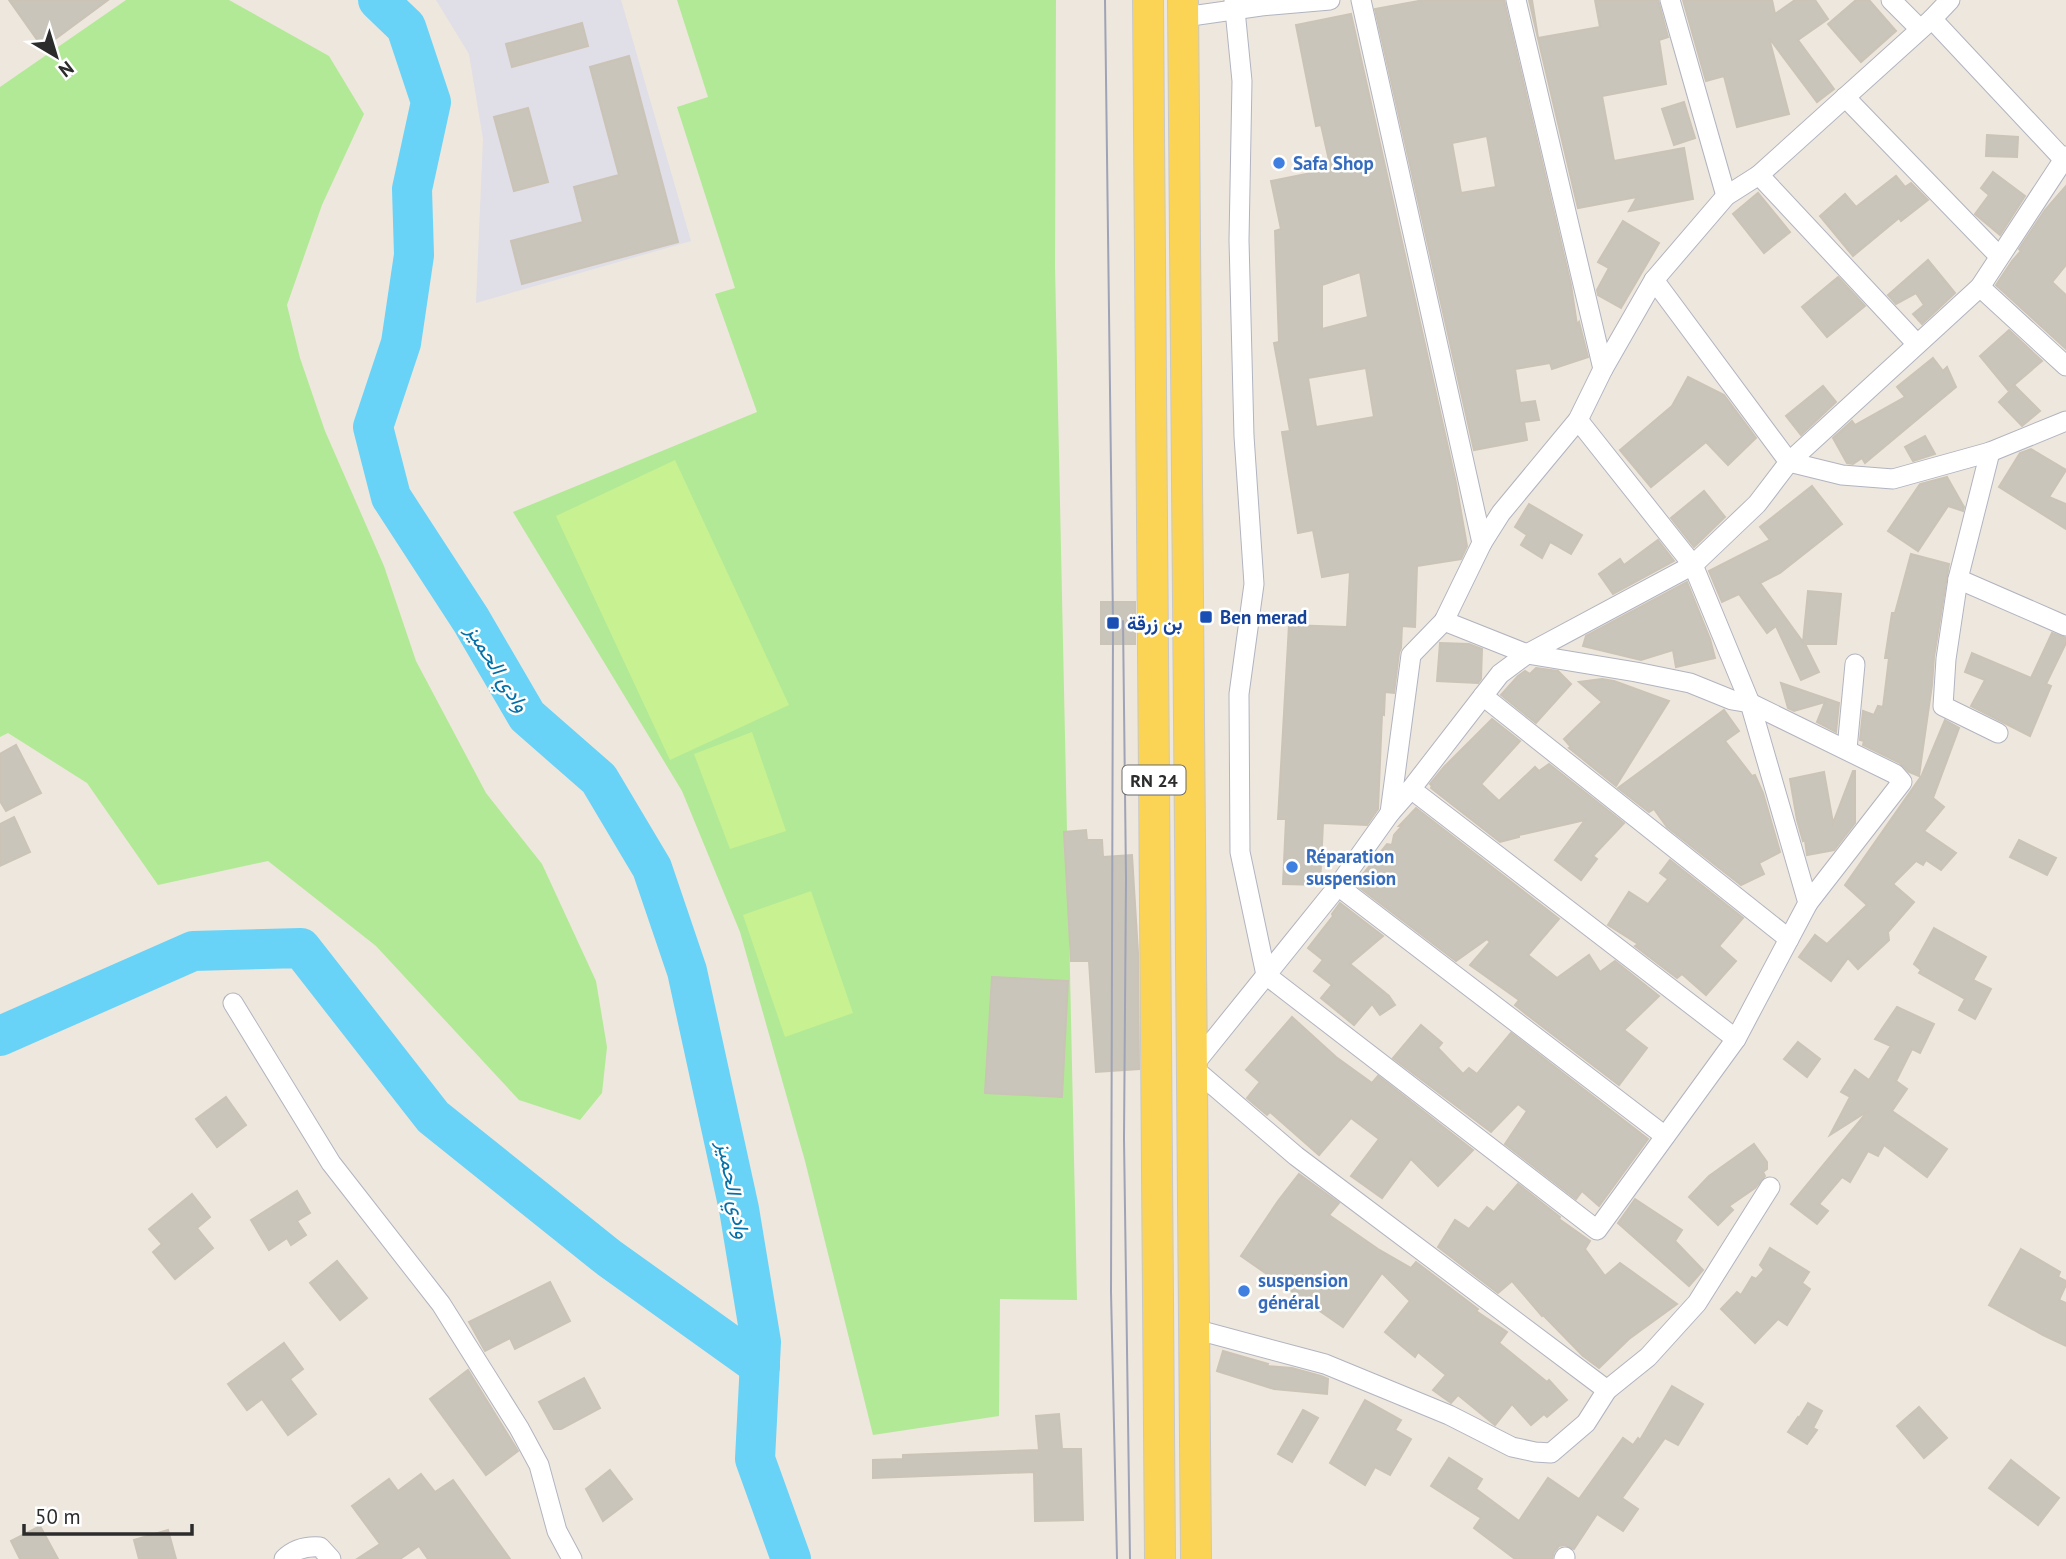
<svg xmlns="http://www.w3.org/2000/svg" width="2066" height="1559" viewBox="0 0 2066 1559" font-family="'PT Sans',Vazirmatn,sans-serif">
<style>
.industrial{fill:#e0dee6}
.green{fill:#b2e996}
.pitch{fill:#c8f191}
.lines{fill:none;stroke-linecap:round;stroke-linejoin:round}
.river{stroke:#69d2f7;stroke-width:40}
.building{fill:#c9c5bb;stroke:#cac3b6;stroke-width:2;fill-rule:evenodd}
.street-casing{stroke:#b1b4c0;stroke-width:21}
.primary-casing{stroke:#c8c8c8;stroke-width:32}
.street{stroke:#fff;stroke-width:19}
.primary{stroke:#fbd455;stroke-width:30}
.tram{stroke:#9fa3b7;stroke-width:2}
.shop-dot{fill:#3f7fe0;stroke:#fff;stroke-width:2.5}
.transit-dot{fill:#1a4fb4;stroke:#fff;stroke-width:2.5}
.labels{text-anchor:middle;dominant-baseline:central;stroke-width:5;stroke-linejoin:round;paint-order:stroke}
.shield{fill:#fff;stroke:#6b6b6b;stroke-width:2}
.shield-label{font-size:18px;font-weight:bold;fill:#2c2c2c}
.shop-label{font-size:19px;font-weight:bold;fill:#366cbe;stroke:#fff;text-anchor:start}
.transit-label{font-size:19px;font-weight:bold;fill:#164399;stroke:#fff;text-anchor:start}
.water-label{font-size:21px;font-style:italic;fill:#0470a8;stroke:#fff}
</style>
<rect width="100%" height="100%" fill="#eee7dd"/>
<polygon class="industrial" points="436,0 621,0 691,241 476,303 483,139 469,54"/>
<g class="green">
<polygon points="126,0 229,0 329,56 364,114 322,205 287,305 300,358 325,431 384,566 416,661 486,793 542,864 596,981 607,1047 602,1093 580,1120 519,1100 376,946 268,861 158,885 87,783 8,733 0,737 0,87"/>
<polygon points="677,0 1056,0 1055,268 1077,1300 1000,1299 999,1416 873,1435 805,1161 740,932 682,791 513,512 757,412 715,294 735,288 677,107 708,97"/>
</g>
<g class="pitch">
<polygon points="675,460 789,705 670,760 556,516"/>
<polygon points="752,732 786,831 730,849 694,754"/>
<polygon points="811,891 853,1013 785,1037 743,915"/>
</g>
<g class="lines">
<g class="river">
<polyline points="378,0 406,27 431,102 412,189 414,255 401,343 373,427 391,497 471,620 527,716 599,779 652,868 687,971 739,1209 761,1342 755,1459 791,1559"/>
<polyline points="0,1036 193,951 301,948 433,1117 609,1258 760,1366"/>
</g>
</g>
<g class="building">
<polygon points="9,0 108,0 43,48"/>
<path d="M1424,0H1504L1571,285L1577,325L1579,322L1588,357L1552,369L1550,363L1515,369L1520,403L1535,401L1539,420L1524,422L1527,440L1474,450L1375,9ZM1487,136L1496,187L1461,193L1452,143Z"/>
<polygon points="1529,0 1532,0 1538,38 1600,27 1595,0 1658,0 1668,37 1659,40 1666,84 1602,96 1614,161 1684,148 1693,199 1629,211 1637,197 1578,208"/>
<polygon points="1683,0 1772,0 1775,14 1795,0 1815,0 1828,19 1798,40 1834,89 1817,102 1769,38 1789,114 1737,127 1724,76 1706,81"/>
<polygon points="1856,0 1869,0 1896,31 1861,62 1828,24"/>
<path d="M1351,14L1456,483L1467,546L1461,559L1417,566L1415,627L1402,626L1401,648L1399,653L1394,693L1385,692L1384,715L1382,714L1378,809L1367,825L1323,823L1320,885L1283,884L1286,819H1278L1289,625L1347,627L1350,572L1322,577L1313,530L1298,533L1282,432L1290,431L1274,343L1279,342L1275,231L1281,229L1271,181L1331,169L1321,125L1316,126L1296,25ZM1360,272L1368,317L1322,329V285ZM1366,368L1374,417L1316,427L1308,378Z"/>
<polygon points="582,23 588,46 512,67 506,44"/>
<polygon points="629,56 678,242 522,284 511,241 583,222 574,187 619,175 590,67"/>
<polygon points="1684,102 1695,138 1674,145 1662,109"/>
<polygon points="528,108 548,182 514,191 494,117"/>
<polygon points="1987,135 2018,137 2017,157 1986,156"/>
<polygon points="1993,172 2025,196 2000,235 1975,214 1989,195 1981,188"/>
<polygon points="1896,176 1905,187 1911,183 1928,200 1901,221 1899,218 1853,256 1820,216 1845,194 1856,207"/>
<polygon points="2066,186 2066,265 2052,282 2066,295 2066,349 1996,285 2012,261 2021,251 2019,249 2045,210"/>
<polygon points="1758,193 1790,232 1764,253 1733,214"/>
<polygon points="1623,221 1659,243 1621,308 1598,295 1597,290 1609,268 1598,262"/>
<polygon points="1928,260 1955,293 1922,324 1913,314 1924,305 1916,293 1896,304 1888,295"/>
<polygon points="1838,277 1865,306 1827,337 1802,307"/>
<polygon points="2009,330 2042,361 2008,390 1980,356"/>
<polygon points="1933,358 1943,371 1947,367 1956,387 1865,463 1862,458 1853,464 1847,463 1833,438 1852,421 1855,425 1905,397 1897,387"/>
<polygon points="1688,377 1724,395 1756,438 1728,465 1706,442 1651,487 1620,450 1672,406"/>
<polygon points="1823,386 1836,402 1801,435 1786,416"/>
<polygon points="2015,386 2040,411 2022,426 1999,402"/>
<polygon points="1925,436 1935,454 1913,461 1905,447"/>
<polygon points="2031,449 2066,470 2049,497 2066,504 2066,529 1999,487 2020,453"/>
<polygon points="1947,477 1964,507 1963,511 1948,506 1918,551 1888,531 1920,484"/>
<polygon points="1812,486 1842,524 1780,573 1760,583 1803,642 1808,591 1841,594 1836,644 1805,644 1819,672 1801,680 1776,626 1767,633 1739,594 1722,602 1709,571 1770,540 1760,527"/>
<polygon points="1704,491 1725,517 1694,547 1671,518"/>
<polygon points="1529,504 1582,535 1571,554 1550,542 1542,558 1521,545 1527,535 1515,527"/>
<polygon points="1658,540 1674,561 1613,594 1599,574 1620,559 1624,565"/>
<polygon points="1911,554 1949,564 1934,657 1932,685 1919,776 1909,772 1900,763 1863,745 1864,741 1860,740 1863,711 1874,715 1878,706 1883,707 1889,658 1885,658 1892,613 1895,613"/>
<polygon points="1687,582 1710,639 1715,658 1676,667 1673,650 1641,660 1583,646 1586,636"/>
<rect x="1101" y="602" width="34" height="42"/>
<polygon points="2052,633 2066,638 2066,643 2046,684 2051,686 2030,736 1971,706 1985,680 1965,672 1972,653 2031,678"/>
<polygon points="1440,643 1469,644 1482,649 1481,679 1478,683 1437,681"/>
<polygon points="1536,668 1558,671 1571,684 1536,723 1501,695 1518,676 1525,671 1530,674"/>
<polygon points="1602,679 1614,681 1669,701 1616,786 1569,748 1571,747 1564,739 1602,702 1579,682"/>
<polygon points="1781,683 1839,703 1836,732 1817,722 1825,702 1794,711 1788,708"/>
<polygon points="1724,710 1739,731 1725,741 1752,776 1755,775 1763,793 1780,852 1759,863 1764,874 1741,885 1667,827 1654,809 1649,812 1618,788"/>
<polygon points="1492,719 1520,741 1481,784 1499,801 1535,767 1539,771 1549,764 1624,823 1593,856 1597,859 1581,880 1555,860 1585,820 1519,835 1519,837 1500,842 1431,788 1432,786 1430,784 1444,767"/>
<polygon points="1945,720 1959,728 1933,798 1944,807 1924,831 1956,853 1941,870 1926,860 1923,865 1916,861 1893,884 1914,902 1888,932 1889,940 1858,969 1848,958 1831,981 1799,957 1815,935 1827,944 1867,905 1845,885 1922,775"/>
<polygon points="16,745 41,793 6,811 0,801 0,754"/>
<polygon points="1853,771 1855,771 1855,823 1834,850 1807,855 1805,840 1803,841 1797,820 1790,779 1824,772 1833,823"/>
<polygon points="1416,808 1559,919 1528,955 1557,978 1589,955 1600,972 1615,961 1659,996 1624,1030 1647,1048 1619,1085 1526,1014 1515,1005 1519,1000 1470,965 1490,942 1487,939 1456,961 1355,884 1387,844 1392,845 1394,835 1402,826 1399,826"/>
<polygon points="14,817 30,852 0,866 0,824"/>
<polygon points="1086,830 1087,840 1102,840 1103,857 1132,855 1138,953 1139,1069 1096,1072 1089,961 1071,961 1064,832"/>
<polygon points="2019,840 2056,858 2047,875 2010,857"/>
<polygon points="1670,860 1743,918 1719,946 1736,961 1706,995 1682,974 1677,978 1635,946 1638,944 1608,925 1629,892 1648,904 1668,879 1660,873"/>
<polygon points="1340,903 1383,936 1350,964 1389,996 1395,1005 1380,1015 1372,1004 1354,1025 1321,998 1332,985 1314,971 1323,960 1308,948 1333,916 1332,914"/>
<polygon points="1934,928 1986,957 1973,980 1991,989 1975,1019 1959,1010 1965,999 1919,973 1921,970 1914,964"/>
<polygon points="992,977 1068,981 1062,1097 985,1093"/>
<polygon points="1897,1007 1934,1024 1920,1053 1912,1049 1896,1081 1907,1089 1892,1111 1947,1149 1927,1177 1884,1145 1878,1156 1868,1151 1850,1182 1842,1177 1819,1204 1828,1211 1817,1224 1791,1204 1868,1111 1830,1135 1850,1097 1841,1092 1855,1070 1869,1080 1891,1046 1875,1039"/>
<polygon points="1292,1017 1336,1057 1372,1083 1378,1076 1473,1150 1438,1186 1411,1159 1382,1198 1351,1176 1379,1139 1351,1118 1319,1155 1270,1112 1267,1115 1247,1098 1260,1082 1246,1070"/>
<polygon points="1421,1025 1442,1043 1438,1048 1463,1074 1469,1068 1477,1074 1511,1033 1648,1139 1599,1206 1582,1191 1576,1199 1505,1144 1527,1111 1518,1104 1491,1132 1393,1058"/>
<polygon points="1798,1042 1820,1059 1807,1077 1784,1059"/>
<polygon points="226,1097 246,1125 217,1147 196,1119"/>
<polygon points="1754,1144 1767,1162 1767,1169 1763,1172 1765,1176 1755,1188 1729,1206 1733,1210 1718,1225 1689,1197 1709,1176"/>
<polygon points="1299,1174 1339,1203 1329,1215 1378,1249 1411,1268 1416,1262 1478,1309 1476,1311 1507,1332 1499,1343 1547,1382 1549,1380 1567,1400 1547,1417 1544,1414 1531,1425 1512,1404 1495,1425 1458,1395 1451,1403 1433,1390 1446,1375 1418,1352 1415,1357 1385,1332 1410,1301 1382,1273 1343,1327 1241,1256 1278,1201"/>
<polygon points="1518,1184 1560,1217 1559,1219 1590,1241 1585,1249 1605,1276 1620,1263 1677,1304 1629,1339 1599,1368 1583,1356 1543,1315 1542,1316 1512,1281 1498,1293 1438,1247 1455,1220 1469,1229 1487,1207 1494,1212"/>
<polygon points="297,1191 310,1213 297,1221 306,1235 291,1245 287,1238 269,1250 251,1220"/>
<polygon points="192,1194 210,1217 197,1228 213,1248 175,1279 153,1252 162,1244 149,1229"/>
<polygon points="1635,1199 1682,1230 1675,1241 1703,1270 1689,1286 1618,1223"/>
<polygon points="1770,1248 1809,1272 1802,1283 1810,1289 1787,1325 1778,1319 1755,1343 1721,1309 1737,1292 1741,1295 1752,1277 1756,1279 1764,1270 1760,1265"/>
<polygon points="2021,1249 2060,1272 2058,1277 2066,1281 2066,1285 2059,1300 2066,1303 2066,1346 2043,1335 1989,1305"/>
<polygon points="337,1261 367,1298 340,1320 310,1283"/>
<polygon points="550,1282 570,1321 515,1349 510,1338 485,1351 469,1322"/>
<polygon points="284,1343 303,1369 290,1379 316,1414 288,1435 262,1399 247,1410 228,1384"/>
<polygon points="1223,1351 1268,1364 1267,1366 1292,1368 1321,1376 1328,1379 1327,1394 1274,1389 1217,1371"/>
<polygon points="468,1370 518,1451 486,1475 430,1399"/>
<polygon points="584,1378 600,1408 561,1429 554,1429 539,1402"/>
<polygon points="1672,1386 1703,1404 1678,1445 1665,1438 1622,1498 1638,1509 1623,1531 1597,1514 1574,1549 1565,1545 1559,1546 1554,1552 1552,1559 1515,1559 1474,1528 1481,1518 1431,1486 1449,1458 1482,1479 1476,1489 1519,1521 1548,1478 1579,1499 1623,1438 1633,1445 1638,1438 1640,1440"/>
<polygon points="1365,1400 1401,1420 1395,1430 1411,1439 1390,1475 1375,1467 1365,1485 1330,1463"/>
<polygon points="1808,1403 1822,1411 1813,1428 1817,1430 1807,1444 1788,1432 1798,1417 1799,1418"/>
<polygon points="1919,1407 1947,1438 1924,1458 1897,1426"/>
<polygon points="1303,1410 1318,1418 1292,1462 1278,1454"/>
<polygon points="1059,1414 1062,1449 1081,1449 1083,1520 1035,1521 1034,1472 873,1478 873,1460 903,1459 903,1455 1039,1450 1036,1416"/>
<polygon points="2011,1460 2059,1498 2038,1525 1989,1488"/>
<polygon points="610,1470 632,1499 603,1521 586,1489"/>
<polygon points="421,1474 435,1492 453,1480 510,1559 428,1559 419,1546 400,1559 357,1559 380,1544 352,1506 389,1479 398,1491"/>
<polygon points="40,1526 58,1559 20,1559 11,1541"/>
<polygon points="168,1530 176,1559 139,1559 134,1540"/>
</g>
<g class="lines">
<g class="street-casing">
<g id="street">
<polyline points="1234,0 1242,81 1239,240 1244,436 1254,584 1239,694 1240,852 1266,975 1597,1230 1736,1039 1808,903 1750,703 1693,565 1578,420"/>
<polyline points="1361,0 1482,543"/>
<polyline points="1516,0 1603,369"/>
<polyline points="1670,0 1726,196"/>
<polyline points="1891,0 1920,29"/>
<polyline points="1184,17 1261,6 1330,0"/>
<polyline points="1932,19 2066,162"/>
<polyline points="1845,97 1999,256"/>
<polyline points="1759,175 1917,344"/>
<polyline points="1654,280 1789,462 1842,475 1893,479 1990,452 2066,421"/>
<polyline points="1980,287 2066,366"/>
<polyline points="1990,452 1958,579 1946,659 1943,706 1998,733"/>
<polyline points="1958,579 2066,626"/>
<polyline points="1444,621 1527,654 1636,672 1690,683 1732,700 1750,703 1895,774 1902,782 1808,903"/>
<polyline points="1483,696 1789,939"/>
<polyline points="1847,749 1855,664"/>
<polyline points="1411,789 1736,1039"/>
<polyline points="1390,813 1411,655 1444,621 1482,543 1501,513 1578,420 1603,369 1654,280 1726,196 1759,175 1932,19 1950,0"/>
<polyline points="1338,886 1665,1136"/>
<polyline points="233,1003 331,1163 441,1304 519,1428 539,1465 557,1531 572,1559"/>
<polyline points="1770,1187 1697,1303 1648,1357 1607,1390 1296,1156 1192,1067 1338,886 1390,813 1411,789 1500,674 1527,654 1693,565 1757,504 1789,462 1980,287 2066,156"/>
<polyline points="1194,1329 1325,1364 1449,1415 1512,1447 1535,1452 1551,1453 1586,1423 1607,1390"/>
<path d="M284,1559C294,1549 306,1546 320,1547L331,1559"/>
<polyline points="1564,1559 1565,1557"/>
</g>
</g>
<g class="primary-casing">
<g id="primary">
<polyline points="1148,0 1160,1559"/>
<polyline points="1183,0 1196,1559"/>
</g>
</g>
<use href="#street" class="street"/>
<use href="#primary" class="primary"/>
<g class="tram">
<polyline points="1105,0 1113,623 1111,1292 1117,1559"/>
<polyline points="1123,621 1126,878 1124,1139 1130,1559"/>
</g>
</g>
<g class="shop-dot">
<circle cx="1279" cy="163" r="7"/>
<circle cx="1292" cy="867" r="7"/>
<circle cx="1244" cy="1291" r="7"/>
</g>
<g class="transit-dot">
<rect x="1199" y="610" width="14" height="14" rx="3.5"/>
<rect x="1106" y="616" width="14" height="14" rx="3.5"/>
</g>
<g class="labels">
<rect class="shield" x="1122.5" y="765.5" width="63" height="29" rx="5"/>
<g class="shield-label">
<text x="1154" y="780">RN 24</text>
</g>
<g class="shop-label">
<text x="1293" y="163">Safa Shop</text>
<text x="1306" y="856">Réparation<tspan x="1306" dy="22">suspension</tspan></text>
<text x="1258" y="1280">suspension<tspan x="1258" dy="22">général</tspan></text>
</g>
<g class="transit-label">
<text x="1220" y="617">Ben merad</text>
<text x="1127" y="623">بن زرقة</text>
</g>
<g class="water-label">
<text transform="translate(498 668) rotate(58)">وادي الحميز</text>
<text transform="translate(734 1190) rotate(79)">وادي الحميز</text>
</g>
</g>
<g transform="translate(56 56) rotate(142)" stroke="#ffffff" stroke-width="5" paint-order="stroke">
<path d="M0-5L12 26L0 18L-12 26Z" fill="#2c2c2c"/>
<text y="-10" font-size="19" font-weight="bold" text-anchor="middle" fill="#2c2c2c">N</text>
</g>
<path d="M24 1524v10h168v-10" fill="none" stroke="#2c2c2c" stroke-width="3.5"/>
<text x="35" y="1524" font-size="21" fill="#2c2c2c" stroke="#ffffff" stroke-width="5" paint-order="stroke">50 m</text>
</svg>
